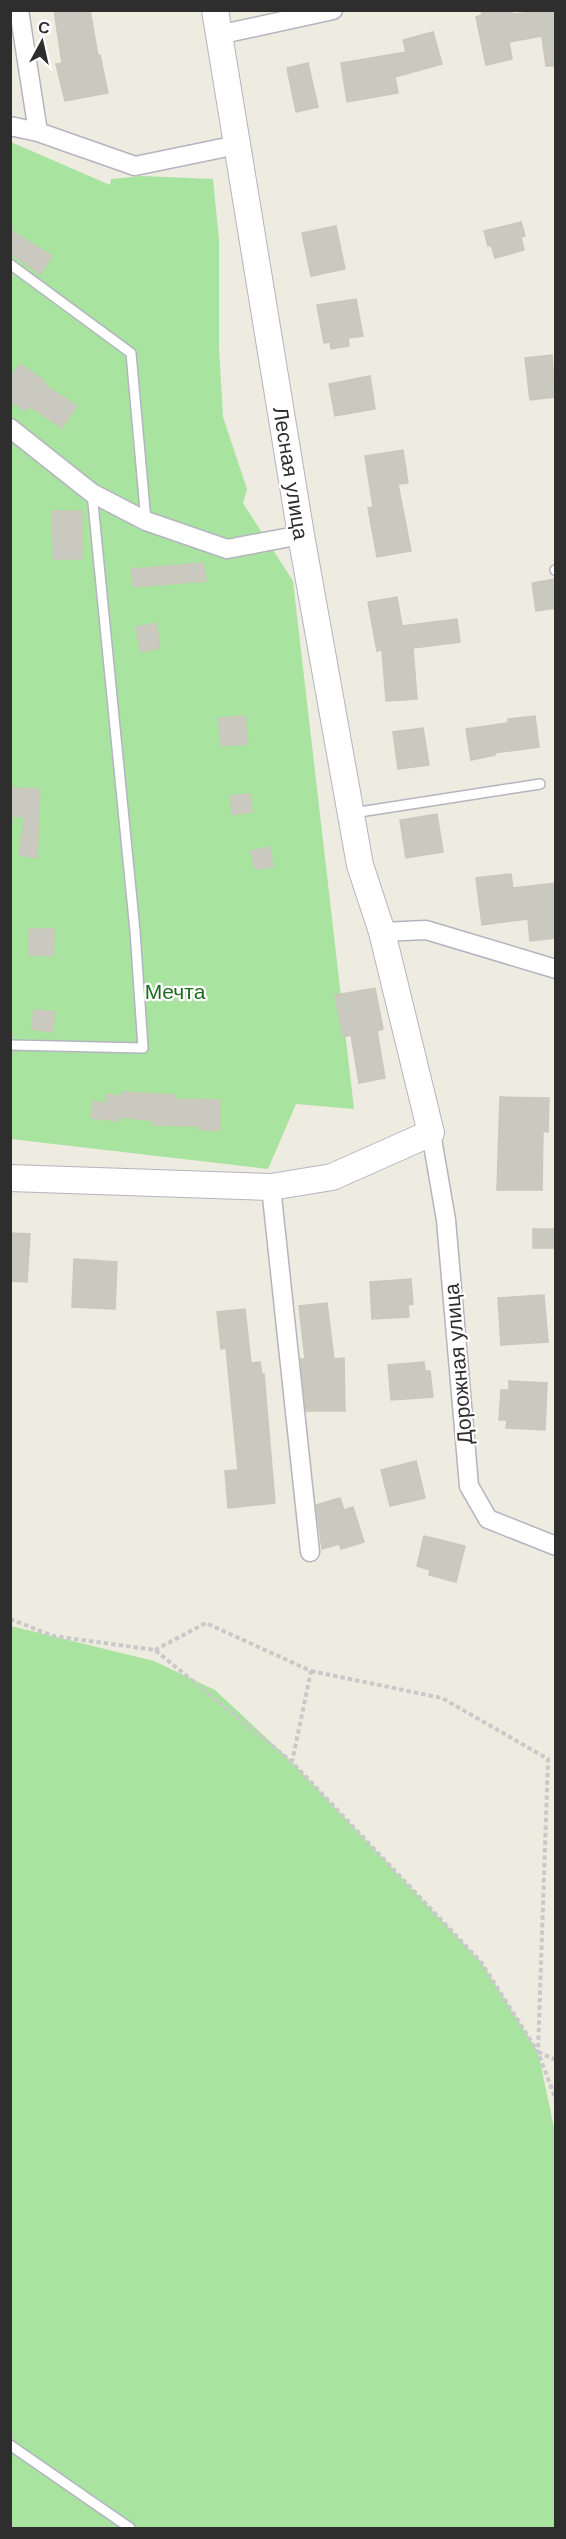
<svg xmlns="http://www.w3.org/2000/svg" width="566" height="2539" viewBox="0 0 566 2539" font-family="Arial,sans-serif">
<style>
.green{fill:#a9e3a0}
.building{fill:#cac9bf;stroke:#cac8ba;stroke-width:1.5}
.lines{fill:none;stroke-linecap:round;stroke-linejoin:round}
.lane-casing{stroke:#b4b4c0;stroke-width:12}
.street-casing{stroke:#b4b4c0;stroke-width:21}
.secondary-casing{stroke:#b4b4c0;stroke-width:28}
.path{stroke:#c9c9c9;stroke-width:4;stroke-dasharray:4.5 3;stroke-linecap:butt}
.lane{stroke:#fff;stroke-width:9}
.street{stroke:#fff;stroke-width:18}
.secondary{stroke:#fff;stroke-width:26}
.labels{text-anchor:middle;dominant-baseline:central;stroke-width:4.5;stroke-linejoin:round;paint-order:stroke}
.street-label{font-size:21px;fill:#2e2e2e;stroke:#fff}
.park-label{font-size:21px;fill:#1e6b1e;stroke:#fff}
</style>
<rect width="100%" height="100%" fill="#eeebe1"/>
<g class="green">
<polygon points="11,142 110,185 111,179 142,176 213,179 219,240 219,348 223,417 247,489 243,503 293,581 354,1109 296,1104 268,1169 11,1139"/>
<polygon points="11,1626 154,1661 215,1690 292,1762 481,1962 538,2052 556,2137 555,2528 11,2528"/>
</g>
<g class="building">
<polygon points="54,10 90,10 98,56 100,55 108,93 65,101 56,64 62,63"/>
<polygon points="481,10 512,10 513,14 555,10 555,66 546,66 542,36 509,42 512,59 486,65 476,17 482,15"/>
<polygon points="433,32 442,64 395,77 398,93 347,102 341,63 406,52 403,40"/>
<polygon points="308,63 318,107 296,112 287,68"/>
<polygon points="521,222 525,236 521,237 524,250 495,258 491,245 488,246 484,231"/>
<polygon points="336,226 345,269 311,276 302,233"/>
<polygon points="10,230 52,256 40,274 10,253"/>
<polygon points="356,299 363,336 348,338 349,346 331,349 330,342 324,343 317,305"/>
<polygon points="552,355 555,397 530,400 525,358"/>
<polygon points="20,364 45,381 43,384 77,406 62,428 29,406 26,411 10,401 10,379"/>
<polygon points="370,376 375,409 335,416 329,384"/>
<polygon points="403,450 408,483 398,484 411,551 377,557 368,508 373,507 365,456"/>
<polygon points="52,511 82,511 82,559 53,559"/>
<polygon points="203,563 206,581 134,587 131,569"/>
<polygon points="555,579 555,608 536,611 532,583"/>
<polygon points="397,597 402,626 457,619 460,642 413,648 417,699 386,701 382,650 377,651 368,602"/>
<polygon points="156,623 160,648 141,652 136,627"/>
<polygon points="245,716 248,744 221,746 218,718"/>
<polygon points="535,716 539,747 494,753 495,755 471,760 466,729 508,723 508,719"/>
<polygon points="423,728 429,765 398,769 393,732"/>
<polygon points="10,788 40,789 37,858 19,855 25,817 10,816"/>
<polygon points="250,794 252,812 232,815 230,796"/>
<polygon points="437,814 443,852 406,858 400,820"/>
<polygon points="270,847 273,867 255,869 251,851"/>
<polygon points="511,874 513,888 555,883 555,938 530,941 528,919 482,925 476,878"/>
<polygon points="29,929 54,929 53,956 29,955"/>
<polygon points="375,988 383,1029 377,1031 385,1078 359,1083 351,1035 343,1037 335,995"/>
<polygon points="34,1010 55,1012 52,1032 32,1029"/>
<polygon points="122,1092 175,1095 175,1099 220,1100 220,1130 199,1130 199,1126 153,1125 154,1121 121,1117 120,1121 91,1118 93,1101 106,1103 107,1094 121,1096"/>
<polygon points="500,1097 549,1098 548,1132 543,1131 542,1190 497,1190"/>
<rect x="533" y="1229" width="22" height="19"/>
<polygon points="10,1233 30,1234 27,1282 10,1281"/>
<polygon points="74,1259 117,1262 115,1309 72,1307"/>
<polygon points="411,1279 413,1304 408,1305 409,1317 372,1319 370,1282"/>
<polygon points="544,1295 548,1342 501,1345 498,1298"/>
<polygon points="327,1303 334,1359 344,1358 345,1411 306,1411 301,1364 301,1359 305,1359 299,1306"/>
<polygon points="245,1309 251,1363 260,1362 262,1375 264,1374 275,1503 228,1508 225,1471 238,1470 226,1348 221,1349 217,1312"/>
<polygon points="424,1362 425,1371 430,1371 433,1397 391,1400 388,1365"/>
<polygon points="509,1381 547,1383 545,1430 506,1428 507,1420 499,1420 501,1390 509,1390"/>
<polygon points="416,1461 425,1498 390,1506 381,1470"/>
<polygon points="340,1498 344,1510 353,1507 364,1542 341,1549 339,1544 322,1549 316,1505"/>
<polygon points="424,1536 465,1546 456,1582 429,1575 430,1570 417,1566"/>
</g>
<g class="lines">
<g class="lane-casing">
<g id="lane">
<polyline points="10,264 131,353 146,521"/>
<polyline points="555,570 556,570"/>
<polyline points="353,813 540,784"/>
<polyline points="10,1045 143,1048 135,931 92,493"/>
<polyline points="10,2445 130,2528"/>
</g>
</g>
<g class="street-casing">
<g id="street">
<polyline points="19,10 38,132"/>
<polyline points="218,35 333,10"/>
<polyline points="10,126 38,132 135,166 237,145"/>
<polyline points="10,428 92,493 146,521 227,549 301,535"/>
<polyline points="382,932 426,930 556,969"/>
<polyline points="431,1133 446,1220 469,1486 488,1519 556,1546"/>
<polyline points="271,1187 310,1552"/>
</g>
</g>
<g class="secondary-casing">
<polyline id="secondary" points="10,1178 271,1187 332,1177 431,1133 382,932 360,865 301,535 215,10"/>
</g>
<g class="path">
<polyline points="10,1619 53,1636 155,1650 292,1762"/>
<polyline points="155,1650 206,1623 311,1671 292,1762 481,1962 538,2052 556,2100"/>
<polyline points="311,1671 442,1698 548,1759 538,2052"/>
<polyline points="538,2052 556,2060"/>
</g>
<use href="#lane" class="lane"/>
<use href="#street" class="street"/>
<use href="#secondary" class="secondary"/>
</g>
<g class="labels">
<g class="street-label">
<text transform="translate(291 473) rotate(81)">Лесная улица</text>
<text transform="translate(458 1364) rotate(-95)">Дорожная улица</text>
</g>
<g class="park-label">
<text x="175" y="991">Мечта</text>
</g>
</g>
<rect width="566" height="2539" fill="none" stroke="#2e2e2e" stroke-width="24"/>
<g transform="translate(42 42) rotate(8)" stroke="#ffffff" stroke-width="4.5" paint-order="stroke">
<path d="M0-4.5L10 22L0 15L-10 22Z" fill="#2e2e2e"/>
<text y="-9" font-size="16" font-weight="bold" text-anchor="middle" fill="#2e2e2e">С</text>
</g>
</svg>
